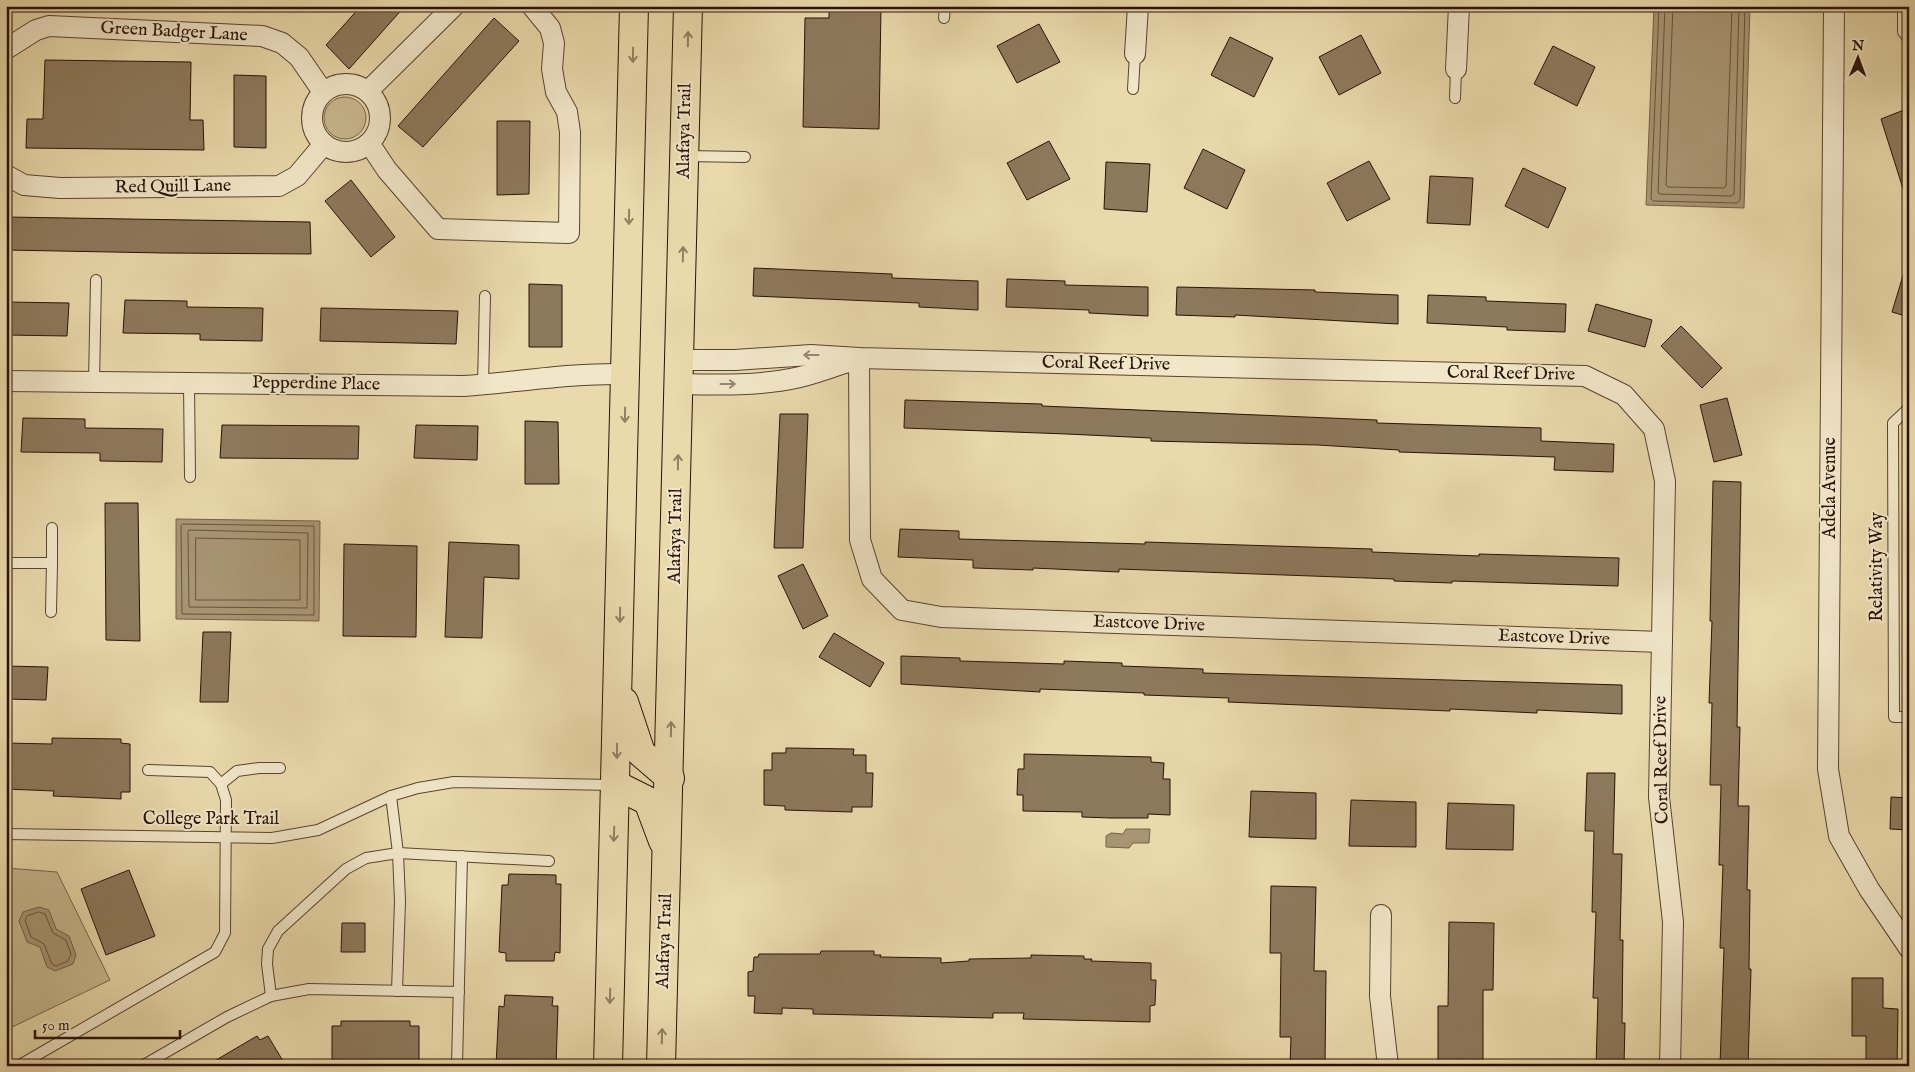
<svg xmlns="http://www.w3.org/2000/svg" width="1915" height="1072" viewBox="0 0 1915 1072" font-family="'IM FELL English',serif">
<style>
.green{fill:#c8b78f;stroke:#78644b}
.water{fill:#a89573;stroke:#756048}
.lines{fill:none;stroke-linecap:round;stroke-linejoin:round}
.shore{stroke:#68533d;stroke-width:1}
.building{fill:#8d795c;stroke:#291107}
.lane-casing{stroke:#594330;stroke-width:12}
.street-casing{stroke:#594330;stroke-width:22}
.primary-casing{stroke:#291107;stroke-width:30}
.lane{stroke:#f1e6c8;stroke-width:10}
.street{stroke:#f1e6c8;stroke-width:20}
.primary{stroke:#e9d9ab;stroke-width:28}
.oneway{stroke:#937f61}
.oneway2{stroke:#978671}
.labels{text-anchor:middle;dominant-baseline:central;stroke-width:4;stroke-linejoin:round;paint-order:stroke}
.street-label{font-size:18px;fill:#291107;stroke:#f1e6c8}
</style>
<rect width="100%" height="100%" fill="#e9d9ab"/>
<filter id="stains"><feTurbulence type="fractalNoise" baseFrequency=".004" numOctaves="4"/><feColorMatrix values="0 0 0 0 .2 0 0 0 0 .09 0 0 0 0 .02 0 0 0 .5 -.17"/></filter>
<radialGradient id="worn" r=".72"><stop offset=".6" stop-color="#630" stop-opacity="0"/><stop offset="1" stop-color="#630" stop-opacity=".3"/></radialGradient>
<g class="green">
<circle cx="345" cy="118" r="21"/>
<polygon points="6,868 57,872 110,980 6,1030"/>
</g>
<g class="water">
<polygon points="1654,6 1750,6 1744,208 1646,205"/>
<polygon points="176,519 320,521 319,621 176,619"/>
<polygon points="1126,829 1150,829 1149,843 1133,843 1129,848 1106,847 1106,836 1111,833 1123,834"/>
<polygon points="39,907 49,910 56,929 69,936 76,955 73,964 55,971 47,967 40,947 27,942 19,921 23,912"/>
</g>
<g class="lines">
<g class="shore">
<polyline points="1659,6 1651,199 1654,201 1737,203 1740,200 1745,6"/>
<polyline points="1665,6 1658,193 1660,194 1731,196 1734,194 1739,6"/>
<polyline points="1673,6 1666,185 1668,187 1724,188 1726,186 1732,6"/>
<polygon points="183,524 314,526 314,615 182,614 181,526"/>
<polygon points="189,530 308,533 307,608 189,607 188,533"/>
<polygon points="196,538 300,540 300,600 196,600"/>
<polygon points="39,912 45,914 53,933 66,940 71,954 68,961 56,966 52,964 44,944 31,937 25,920 27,916"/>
</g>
</g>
<g class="building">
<polygon points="361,6 405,6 349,69 326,45"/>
<polygon points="829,6 881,6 879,129 803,127 805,18 829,18"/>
<polygon points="494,18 519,41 423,147 398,126"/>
<polygon points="1039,24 1060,62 1017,83 997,46"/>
<polygon points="1361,35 1381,73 1339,95 1319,57"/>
<polygon points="1230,37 1273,58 1254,97 1211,75"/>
<polygon points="1553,46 1595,67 1577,106 1534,84"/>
<polygon points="45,60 191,62 190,120 203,120 204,150 26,148 27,119 43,119"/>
<polygon points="234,75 266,76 266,148 234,147"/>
<polygon points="1909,108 1909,195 1905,195 1881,119"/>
<polygon points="497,121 530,121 529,194 497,195"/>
<polygon points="1049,141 1070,179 1027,200 1007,163"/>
<polygon points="1203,149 1245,170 1227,209 1184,188"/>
<polygon points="1369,161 1390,199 1347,221 1327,183"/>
<polygon points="1106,162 1150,164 1147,212 1104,209"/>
<polygon points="1523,168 1566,188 1548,228 1505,206"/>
<polygon points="1430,176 1473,178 1470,225 1427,223"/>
<polygon points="351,180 395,237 371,257 325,201"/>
<polygon points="6,217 310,222 311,254 164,253 6,250"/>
<polygon points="754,268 892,274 892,278 978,281 978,310 919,307 919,303 753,296"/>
<polygon points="1905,269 1909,270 1909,317 1892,312"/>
<polygon points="1007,279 1065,281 1065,285 1148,287 1148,316 1089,313 1089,310 1006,307"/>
<polygon points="529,284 562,285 562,347 529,347"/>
<polygon points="1177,287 1315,290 1315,292 1398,295 1398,324 1235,315 1235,317 1176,315"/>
<polygon points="1428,295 1486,297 1486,301 1566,304 1565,332 1507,330 1507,327 1427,323"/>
<polygon points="125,300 187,301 187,307 263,308 262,341 200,340 200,334 123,333"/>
<polygon points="6,302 69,303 67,336 6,335"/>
<polygon points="1596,304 1652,320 1645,347 1588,331"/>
<polygon points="321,308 458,311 456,344 320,341"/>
<polygon points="1681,326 1722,368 1702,388 1661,346"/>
<polygon points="1727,398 1742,455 1714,462 1700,405"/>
<polygon points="905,400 1042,404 1042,406 1377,420 1377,423 1541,428 1541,441 1614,444 1613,472 1554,470 1555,457 1399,452 1399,450 1318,445 1151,441 1151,438 1067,434 904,428"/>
<polygon points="780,414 808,414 803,548 774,548"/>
<polygon points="23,418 85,419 85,428 163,429 162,462 100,461 100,453 21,452"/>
<polygon points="525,421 558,422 559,484 525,484"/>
<polygon points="222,425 359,426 358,459 220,458"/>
<polygon points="416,425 478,426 477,460 414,458"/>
<polygon points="1713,481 1741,482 1737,727 1740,727 1738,806 1749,806 1747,890 1750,890 1749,969 1751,969 1748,1066 1720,1066 1724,948 1720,948 1723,865 1719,865 1721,785 1710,785 1712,703 1709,703 1712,621 1710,621"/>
<polygon points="105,503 138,503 140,641 106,640"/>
<polygon points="900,529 959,531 959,539 1145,544 1145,542 1372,549 1372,552 1479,556 1479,554 1619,558 1618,586 1452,581 1452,583 1394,581 1394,579 1119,569 1119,572 1033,568 1033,570 973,568 973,560 898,557"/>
<polygon points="449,542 519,545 519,579 484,577 482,638 445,637"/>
<polygon points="344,544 417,546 416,637 343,636"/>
<polygon points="803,564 828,616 803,629 778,576"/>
<polygon points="203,632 231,632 228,702 200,702"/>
<polygon points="834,633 884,663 870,687 819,657"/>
<polygon points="901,656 960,658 960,661 1064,664 1064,661 1122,663 1122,666 1203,669 1203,673 1622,685 1622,714 1537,710 1537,713 1450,709 1450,711 1228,702 1229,698 1144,695 1144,693 1040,689 1040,692 901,684"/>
<polygon points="6,666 48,667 46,700 6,699"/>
<polygon points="52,738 121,739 121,743 130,744 130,792 121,792 121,799 53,796 54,791 6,789 6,743 52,744"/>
<polygon points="786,748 854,749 853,755 866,755 866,773 873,773 872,807 852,807 852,812 785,810 785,806 764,805 764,770 772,770 772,753 786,753"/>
<polygon points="1024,754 1151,757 1151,762 1164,763 1163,779 1170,779 1170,815 1148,814 1148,818 1111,818 1082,817 1082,812 1023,811 1023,795 1017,795 1018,769 1024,769"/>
<polygon points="1587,773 1615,773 1613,854 1622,854 1620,940 1623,940 1622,1023 1625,1023 1624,1066 1596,1066 1598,998 1593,998 1596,912 1592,912 1594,831 1585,831"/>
<polygon points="1251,791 1316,793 1316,839 1249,837"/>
<polygon points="1891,797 1909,798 1909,830 1890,829"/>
<polygon points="1351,800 1416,802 1416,847 1349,846"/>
<polygon points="1448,803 1514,805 1513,850 1446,849"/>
<polygon points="129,870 155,936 106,955 81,889"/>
<polygon points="509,874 556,875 556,884 561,884 560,953 555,952 554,961 506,961 506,953 499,952 502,885 508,885"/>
<polygon points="1271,886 1316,887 1314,971 1326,971 1325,1066 1290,1066 1291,1037 1280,1037 1281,953 1270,953"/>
<polygon points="1449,922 1494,923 1493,990 1483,990 1483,1066 1438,1066 1438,1006 1448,1006"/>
<polygon points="342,923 365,923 365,952 341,952"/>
<polygon points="821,951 874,951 874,955 881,955 880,957 941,958 941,963 969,961 969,959 1031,958 1031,955 1084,956 1084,959 1092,959 1091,961 1151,963 1151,980 1156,980 1155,1005 1150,1006 1150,1022 1023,1019 1024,1013 993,1013 993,1018 813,1014 813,1009 782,1008 782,1014 754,1013 755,996 748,996 748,972 753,971 754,957 758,957 759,954 820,954"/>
<polygon points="1852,978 1883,978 1883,1008 1898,1009 1897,1066 1866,1066 1866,1036 1852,1036"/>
<polygon points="505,995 553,997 552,1006 558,1006 556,1066 496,1066 499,1006 504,1007"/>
<polygon points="341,1021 410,1021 410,1026 419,1026 419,1066 332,1066 332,1026 341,1026"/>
<polygon points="257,1036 260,1040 268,1036 286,1066 206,1066"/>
</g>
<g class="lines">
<g class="lane-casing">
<g id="lane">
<polyline points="1903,6 1903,32 1909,39"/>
<polyline points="944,18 945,6"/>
<polyline points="1133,89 1135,54"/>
<polyline points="1455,98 1456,69"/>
<polyline points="686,156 745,157"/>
<polyline points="94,382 96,280"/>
<polyline points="189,383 190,477"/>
<polyline points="483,384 485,296"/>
<polyline points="1909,408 1893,423 1894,717 1909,717"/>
<polyline points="6,563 52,563 52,528"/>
<polyline points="51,612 52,563"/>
<polyline points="221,784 237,771 259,768 280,768"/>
<polyline points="391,796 398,853 400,901 397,991"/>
<polyline points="6,834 272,838 318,830 391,796 418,788 454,782 613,785"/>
<polyline points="271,996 267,964 268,949 278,931 346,869 366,858 398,853 549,861"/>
<polyline points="18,1066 215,952 225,933 226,800 221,784 210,772 148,770"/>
<polyline points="142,1066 227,1017 271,996 309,989 459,992"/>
<polyline points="457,1066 462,856"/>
</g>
</g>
<g class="street-casing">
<g id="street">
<polyline points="1834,6 1828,769 1839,836 1869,889 1909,948"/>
<polyline points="6,49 36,30 49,26 262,36 282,43 299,57 323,92"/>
<polyline points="1135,54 1138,6"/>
<polyline points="1456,69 1459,6"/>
<circle cx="346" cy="118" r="34"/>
<polyline points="368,91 454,6"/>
<polyline points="369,143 387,170 438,229 569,233 570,132 567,112 556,92 552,69 554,43 550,28 532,6"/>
<polyline points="6,175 24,185 60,188 279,186 297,176 324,144"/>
<polyline points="859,358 860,540 872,579 902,610 941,617 1662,642"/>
<polyline points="680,360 735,360 811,355 859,358 1585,376 1624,395 1654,429 1665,481 1659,797 1673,922 1670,1066"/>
<path d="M6,381L464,386C518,382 571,373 625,374"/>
<path d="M680,384C719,385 761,386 800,377C816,373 832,367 848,362"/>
<polyline points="1381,915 1380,996 1388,1066"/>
</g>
</g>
<g class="primary-casing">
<g id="primary">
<polyline points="624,702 641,753 670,778"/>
<polyline points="616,785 648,801 663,841"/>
<polyline points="608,1066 634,6"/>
<polyline points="661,1066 688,6"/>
</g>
</g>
<use href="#lane" class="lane"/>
<use href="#street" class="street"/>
<use href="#primary" class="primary"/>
</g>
<defs><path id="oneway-shaft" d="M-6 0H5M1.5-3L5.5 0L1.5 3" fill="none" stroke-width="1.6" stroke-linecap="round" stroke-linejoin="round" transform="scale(1.25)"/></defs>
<g class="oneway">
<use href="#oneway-shaft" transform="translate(688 39) rotate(-89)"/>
<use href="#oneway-shaft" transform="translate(633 55) rotate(91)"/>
<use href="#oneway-shaft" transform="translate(629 217) rotate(91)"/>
<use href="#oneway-shaft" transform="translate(683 254) rotate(-89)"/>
<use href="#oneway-shaft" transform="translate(625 415) rotate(91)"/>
<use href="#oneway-shaft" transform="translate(678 462) rotate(-89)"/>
<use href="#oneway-shaft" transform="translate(620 615) rotate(91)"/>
<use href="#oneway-shaft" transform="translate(671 729) rotate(-89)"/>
<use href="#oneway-shaft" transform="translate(617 751) rotate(91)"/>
<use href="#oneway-shaft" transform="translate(614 834) rotate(92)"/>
<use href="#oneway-shaft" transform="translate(610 996) rotate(92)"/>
<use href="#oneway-shaft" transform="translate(662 1036) rotate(-88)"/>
</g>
<g class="oneway2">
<use href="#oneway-shaft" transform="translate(811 355) rotate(180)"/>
<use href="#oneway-shaft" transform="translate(728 384)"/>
</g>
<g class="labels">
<g class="street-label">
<text transform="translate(174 32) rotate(3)">Green Badger Lane</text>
<text transform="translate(685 131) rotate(-89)">Alafaya Trail</text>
<text transform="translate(173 187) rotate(-1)">Red Quill Lane</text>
<text transform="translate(1106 364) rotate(1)">Coral Reef Drive</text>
<text transform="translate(1511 374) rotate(1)">Coral Reef Drive</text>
<text transform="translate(316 384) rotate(1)">Pepperdine Place</text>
<text transform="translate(1830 488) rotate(-90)">Adela Avenue</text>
<text transform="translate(676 536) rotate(-89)">Alafaya Trail</text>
<text transform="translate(1877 567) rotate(-90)">Relativity Way</text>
<text transform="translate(1149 624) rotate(2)">Eastcove Drive</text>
<text transform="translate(1554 638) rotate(2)">Eastcove Drive</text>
<text transform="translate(1662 760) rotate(-91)">Coral Reef Drive</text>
<text x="211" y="819">College Park Trail</text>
<text transform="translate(665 941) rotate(-88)">Alafaya Trail</text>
</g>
</g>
<rect width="1915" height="1072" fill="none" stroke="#e9d9ab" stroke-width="25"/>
<rect x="8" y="8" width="1900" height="1057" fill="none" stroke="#291107" stroke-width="2.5"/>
<rect x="12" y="12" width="1890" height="1047" fill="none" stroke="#291107"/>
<g transform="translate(1858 58) rotate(1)" stroke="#f1e6c8" stroke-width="4" paint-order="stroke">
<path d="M0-4L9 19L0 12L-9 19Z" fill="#291107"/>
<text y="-8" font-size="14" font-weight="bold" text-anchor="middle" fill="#291107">N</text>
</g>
<path d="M35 1030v8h145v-8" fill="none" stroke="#291107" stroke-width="2.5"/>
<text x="42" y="1030" font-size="15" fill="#291107" stroke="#f1e6c8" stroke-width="4" paint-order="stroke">50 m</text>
<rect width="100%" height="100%" filter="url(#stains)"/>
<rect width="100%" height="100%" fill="url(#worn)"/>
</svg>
